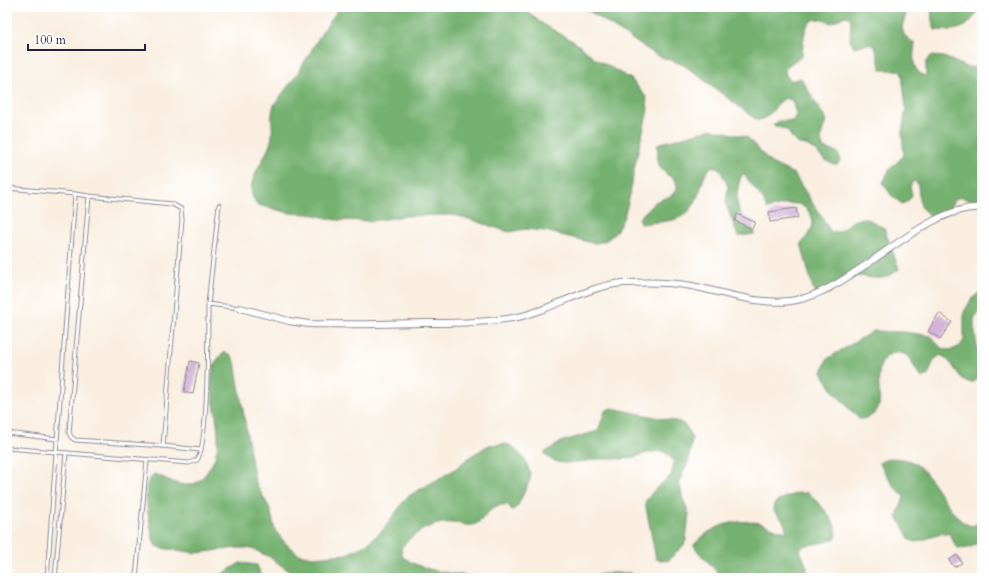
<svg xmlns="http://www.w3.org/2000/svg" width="989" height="585" viewBox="0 0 989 585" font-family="Cardo,serif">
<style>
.forest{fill:#75b070;stroke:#4c6956}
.building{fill:#d4b5d9}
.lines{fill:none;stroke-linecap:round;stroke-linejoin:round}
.lane-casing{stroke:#8e888e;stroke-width:5}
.street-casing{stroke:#8e888e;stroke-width:8}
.lane{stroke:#fff;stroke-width:3}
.street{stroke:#fff;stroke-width:6}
</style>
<rect width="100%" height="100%" fill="#fff"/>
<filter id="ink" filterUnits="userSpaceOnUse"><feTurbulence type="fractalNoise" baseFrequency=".025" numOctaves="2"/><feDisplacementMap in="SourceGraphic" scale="8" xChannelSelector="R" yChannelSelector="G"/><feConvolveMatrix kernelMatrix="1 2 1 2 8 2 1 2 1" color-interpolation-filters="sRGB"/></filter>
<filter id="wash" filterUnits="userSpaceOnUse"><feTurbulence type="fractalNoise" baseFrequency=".012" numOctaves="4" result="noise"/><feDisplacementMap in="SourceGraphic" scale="16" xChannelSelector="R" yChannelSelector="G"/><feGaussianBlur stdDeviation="0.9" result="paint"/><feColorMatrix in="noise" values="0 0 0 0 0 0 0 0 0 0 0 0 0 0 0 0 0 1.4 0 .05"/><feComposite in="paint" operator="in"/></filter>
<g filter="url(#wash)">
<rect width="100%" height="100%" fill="#f9eee0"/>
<g class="forest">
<path d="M340,7H522L541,23L573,41L596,59L631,79L646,97L648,110C644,128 639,146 635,165C630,189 627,244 593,243L545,231L525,229L509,232L466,218L452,215L405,216L371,221L336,220L310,214L290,213L258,205C238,184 270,158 272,136C273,125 270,115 274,105L298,73L321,34Z"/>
<path d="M583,7H908L902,27L904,35L915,44C913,56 911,72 926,76V61L931,56L944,57L966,67L982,68V206L962,197L955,199C950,211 945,218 932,218C917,205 920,203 918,185L914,180L910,186L912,195L908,201L902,204L891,195L883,183L889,170L904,155L902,133L906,109L902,73L897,70H881L875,46L869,44L854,47L850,41L851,18L845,16L831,23C803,9 804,37 802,55L785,68L786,75L790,81L801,78L826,120C823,131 819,136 823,148L837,152L841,159L837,165C823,163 819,152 808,146C806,144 802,145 799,144C794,141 790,135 787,130L773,125L779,121H793L796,114L792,100L785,98C774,105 771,119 757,120L684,65L656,55Z"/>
<path d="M931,7H979C969,30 958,31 935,30L932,21Z"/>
<path d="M712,129L747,137L771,163L794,174L831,232H839L853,221L862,218L870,220L884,228L899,269C895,272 890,275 886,277C874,281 859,273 848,277C832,283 835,299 815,296L801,243C811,233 818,223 808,211C806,209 803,206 801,205C792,201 776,207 767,209L764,201L743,173C737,184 734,205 742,216C747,222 752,226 755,234L738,236L726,204L728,186L720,170L712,166C703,175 703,182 699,193C688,225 668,220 640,224L639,218L655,202L671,196L677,189L676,181C657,168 657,167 658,144Z"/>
<path d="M982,290V310C978,313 974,316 974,322C973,333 989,387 969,382C958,381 954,360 940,355L934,360L928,375L922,378C916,372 912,360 906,355C902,353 899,352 894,353C868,359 885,400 877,410C873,416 866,419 859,419L833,391L822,372L827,359L873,331L904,332L931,336L940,347L947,350L954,349L960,346L964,340V312L971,300Z"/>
<path d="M225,352L231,355L235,362L255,482L270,509L275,530L285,543L298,554L313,557L347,554L367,544L384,529L407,497L454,470L471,456L489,445L505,444L512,446L523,457L527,465L530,472V480L517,507L512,510L508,505C489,503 490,515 477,523C471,528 460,523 453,523C433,521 413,533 401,548L402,556C423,573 455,573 481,578H337L333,576L299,578L268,556L250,548H236L197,553L161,548L155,545C151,533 144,496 147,485C148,480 151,478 154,474C166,477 175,486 188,485C197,485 202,478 207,472C238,433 190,377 225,352Z"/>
<path d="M611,408L680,422L686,426L692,439L688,463L679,482L683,499L689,514L686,540L683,546L668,561L656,559L645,502L655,489L671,476L674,463C671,458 669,453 663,452C652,450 640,456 630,458C621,460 611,458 602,459C585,459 556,471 544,453L563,441L598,431L605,411Z"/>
<path d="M893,458C900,459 908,459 914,463C936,476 950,522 972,526L982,521V540C973,547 966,551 956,547L950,534L944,533L916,542L910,540L897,516L904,497L895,488L879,463L885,460Z"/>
<path d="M798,493H808C819,503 839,522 836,538L826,542L803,546L800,550L807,568L805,578H720C714,564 700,558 694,545C711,525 738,517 763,524C771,527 779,531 787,532L784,522L773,510L774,504L783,498Z"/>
<polygon points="240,563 257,565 262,578 216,578"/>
<polygon points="610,573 630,573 639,578 581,578"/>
</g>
<g id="blocks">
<g class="building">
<polygon points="796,208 798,218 770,222 769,212"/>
<polygon points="737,214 755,222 752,229 735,221"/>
<polygon points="939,313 952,322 940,339 928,331"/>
<polygon points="190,361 199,363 193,394 184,392"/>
<polygon points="957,555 962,563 954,567 949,560"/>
</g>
</g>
</g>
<g filter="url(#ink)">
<use href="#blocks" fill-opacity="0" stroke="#8e888e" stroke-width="1"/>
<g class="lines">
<g class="lane-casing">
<g id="lane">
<polyline points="7,188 75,194 47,578"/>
<polyline points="75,194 89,196 172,204 181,209 182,219 163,446 75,440 71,437 69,433 89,196"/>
<polyline points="208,304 219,205"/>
<polyline points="7,433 57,439"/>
<polyline points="163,446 201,450"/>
<path d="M7,448L189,463L197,460C208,447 208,328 208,304L240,308"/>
<polyline points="55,578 66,453"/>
<polyline points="136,578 147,460"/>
</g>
</g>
<g class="street-casing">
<path id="street" d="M240,308L289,321L309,324C346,325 384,324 422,323C453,323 487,323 518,317C552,310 591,284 625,283C647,282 671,282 692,286C727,293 765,308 801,299C858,285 926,204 982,208"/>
</g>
<use href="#lane" class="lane"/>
<use href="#street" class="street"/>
</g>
</g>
<rect width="989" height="585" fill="none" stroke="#fff" stroke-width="24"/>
<path d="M28 44v6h117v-6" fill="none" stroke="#22223b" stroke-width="2"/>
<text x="34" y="44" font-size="12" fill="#22223b" stroke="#ffffff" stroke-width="3" paint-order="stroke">100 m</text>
</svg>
